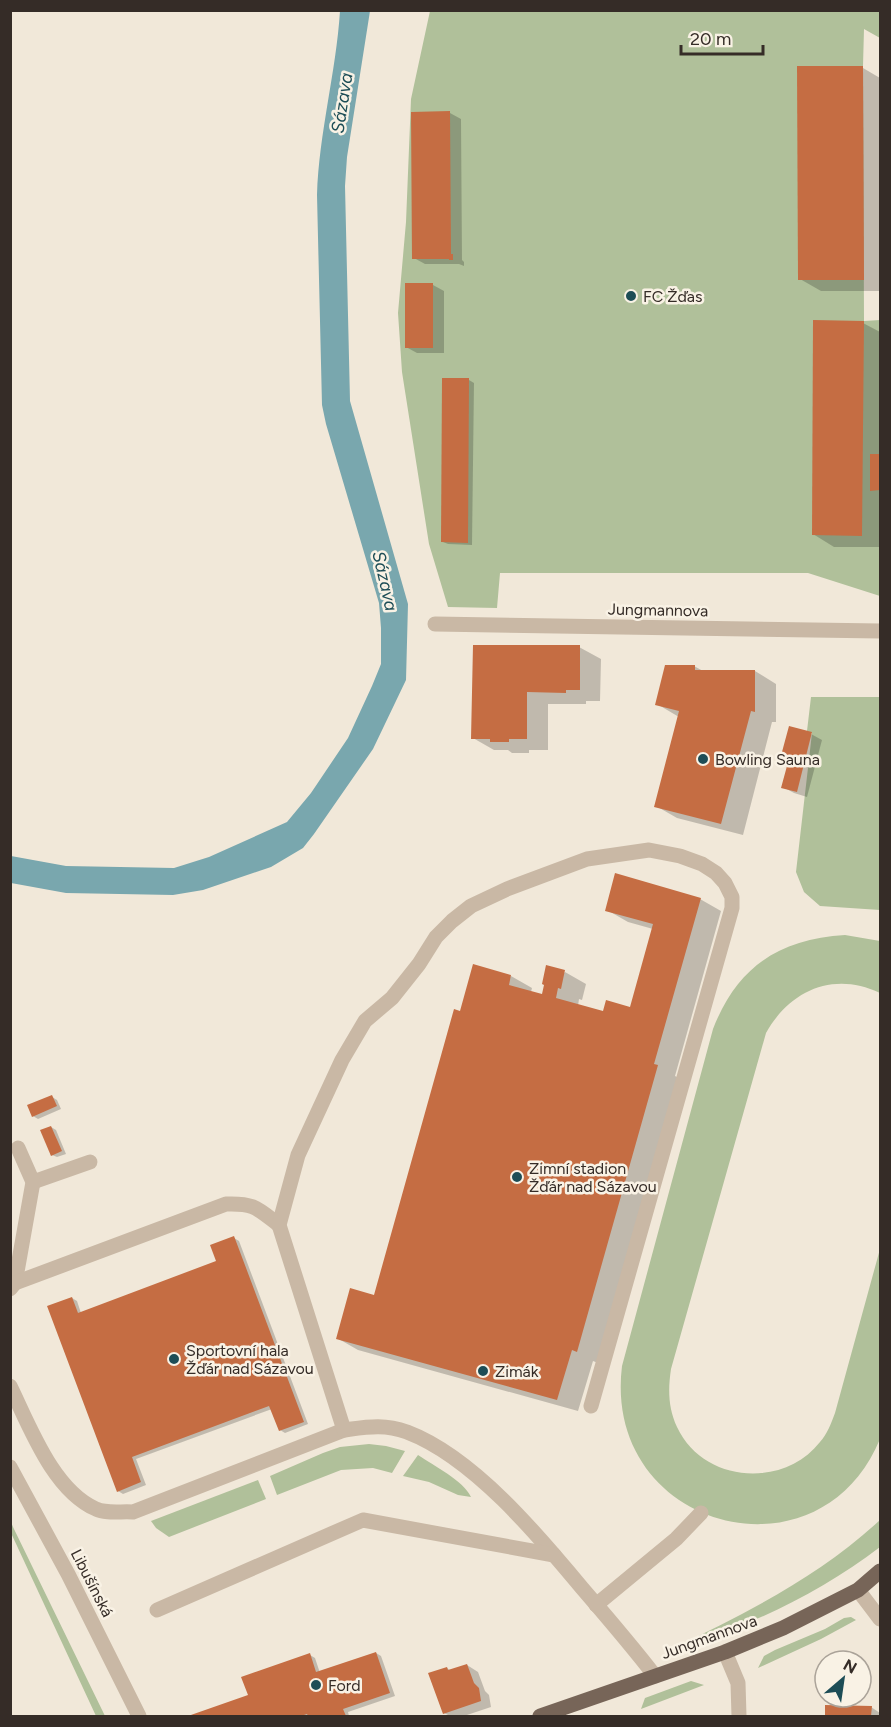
<svg xmlns="http://www.w3.org/2000/svg" width="891" height="1727" viewBox="0 0 891 1727" font-family="Figtree,sans-serif">
<style>
.green{fill:#b0c09a}
.water{fill:#79a7ae}
.shadow{fill:#0003}
.building{fill:#c56d43}
.lines{fill:none;stroke-linecap:round;stroke-linejoin:round}
.lane{stroke:#c9b8a5;stroke-width:15}
.street{stroke:#c9b8a5;stroke-width:15}
.primary{stroke:#776558;stroke-width:15}
.poi-dot{fill:#1d4d56;stroke:#f9f2e5;stroke-width:2}
.labels{text-anchor:middle;dominant-baseline:central;stroke-width:5;stroke-linejoin:round;paint-order:stroke}
.poi-label{font-size:16px;fill:#352c27;stroke:#f9f2e5;text-anchor:start}
.street-label{font-size:16px;fill:#352c27;stroke:#f9f2e5}
.water-label{font-size:18px;font-style:italic;fill:#1d4d56;stroke:#f9f2e5}
</style>
<rect width="100%" height="100%" fill="#f1e8d9"/>
<g class="green">
<polygon points="430,11 880,11 880,38 864,29 863,66 864,321 880,320 880,596 808,573 500,573 497,608 448,607 429,544 402,372 398,313 406,222 411,99"/>
<polygon points="811,697 880,697 880,910 820,906 804,892 796,872 812,733 807,731"/>
<path d="M845,935L880,941V993C834,971 790,990 766,1033L671,1369C668,1389 668,1408 677,1427C703,1483 783,1489 820,1442C827,1434 831,1424 835,1413L880,1249V1439C819,1587 602,1529 622,1366L713,1029C737,967 779,939 845,935Z"/>
<polygon points="369,1444 386,1446 405,1451 392,1473 373,1468 341,1470 277,1495 270,1476 323,1453 340,1447"/>
<path d="M418,1455C434,1466 463,1480 471,1497L458,1495L429,1482L403,1476Z"/>
<polygon points="258,1480 266,1499 169,1537 156,1528 151,1521"/>
<path d="M880,1520V1547C835,1581 785,1609 732,1629C713,1636 693,1641 675,1647C747,1613 821,1575 880,1520Z"/>
<polygon points="11,1522 13,1527 105,1716 96,1716 11,1533"/>
<polygon points="851,1617 856,1620 821,1639 758,1668 764,1656 775,1650 825,1629 844,1618"/>
<polygon points="691,1681 704,1685 641,1709 645,1698"/>
</g>
<path class="water" d="M340,11H370L347,157L345,186L350,401L408,604L406,680L373,749L314,834L303,848L271,867L203,890L173,895L66,893L11,883V856L66,866L174,868L209,857L287,822L311,793L348,738L372,686L381,664V628L379,603L326,424L322,405L317,195C319,133 336,73 340,11Z"/>
<g class="shadow">
<polygon points="863,68 880,78 880,291 821,291 800,279"/>
<polygon points="450,113 461,119 462,260 464,262 464,266 459,264 425,264 414,258"/>
<polygon points="433,285 444,291 444,353 417,353 406,347"/>
<polygon points="863,323 880,332 880,547 834,547 813,534"/>
<polygon points="469,380 474,383 472,545 448,544 443,542"/>
<polygon points="579,647 601,659 600,701 586,701 586,704 548,704 548,750 529,750 529,753 512,753 508,750 494,750 473,738"/>
<polygon points="694,666 703,671 755,671 776,684 776,722 772,722 743,835 677,818 656,806 679,717 657,704"/>
<polygon points="811,734 822,740 807,797 794,793 783,787"/>
<polygon points="700,899 721,911 675,1076 679,1078 598,1363 593,1361 578,1411 358,1350 337,1338 375,1296 461,1012 511,976 532,988 531,992 543,996 565,972 586,984 582,1000 579,999 578,1006 605,1013 631,1009 653,929 628,922 607,910"/>
<polygon points="52,1097 57,1100 61,1109 38,1119 33,1116"/>
<polygon points="51,1127 56,1130 66,1154 57,1157 52,1155"/>
<polygon points="234,1238 239,1241 308,1424 285,1433 280,1430 272,1409 136,1459 146,1485 123,1494 118,1491 72,1298 77,1301 81,1313 218,1262"/>
<polygon points="376,1653 381,1656 395,1696 348,1712 349,1716 192,1716 250,1696 310,1655 315,1658 320,1673"/>
<polygon points="467,1665 478,1672 485,1691 489,1695 491,1707 464,1716 450,1716 444,1713 447,1668 451,1671"/>
<polygon points="826,1707 871,1707 880,1713 880,1716 826,1716"/>
</g>
<g class="building">
<polygon points="797,66 863,66 864,280 798,280"/>
<polygon points="450,111 451,254 453,254 453,260 449,260 449,259 412,259 411,112"/>
<rect x="405" y="283" width="28" height="65"/>
<polygon points="813,320 864,321 862,536 812,535"/>
<polygon points="442,378 469,378 468,543 441,542"/>
<polygon points="870,454 880,454 880,490 870,491"/>
<polygon points="473,645 580,645 580,690 566,690 566,693 527,692 527,739 509,739 509,742 490,742 490,739 471,739"/>
<polygon points="665,665 695,665 695,670 755,670 755,712 751,711 721,824 654,807 679,711 655,705"/>
<polygon points="789,726 812,732 797,792 781,788 787,766 779,763"/>
<polygon points="615,873 701,898 654,1064 658,1065 577,1352 572,1350 557,1400 336,1339 350,1288 374,1295 454,1009 460,1011 473,964 511,975 509,985 542,994 544,985 542,984 546,965 565,970 561,989 558,988 556,998 603,1011 606,1000 630,1007 653,924 605,911"/>
<polygon points="52,1095 57,1106 32,1117 27,1105"/>
<polygon points="51,1126 62,1151 51,1156 40,1130"/>
<polygon points="234,1236 304,1422 279,1431 269,1406 132,1457 141,1482 117,1492 47,1306 72,1297 78,1313 216,1261 210,1245"/>
<polygon points="376,1652 390,1693 343,1709 346,1716 308,1716 307,1714 301,1716 188,1716 248,1695 241,1677 310,1653 316,1672"/>
<polygon points="467,1664 474,1683 479,1688 481,1701 443,1714 428,1673 447,1667 448,1670"/>
<polygon points="825,1705 872,1706 871,1716 825,1716"/>
</g>
<g class="lines">
<g class="lane">
<polyline points="33,1182 90,1162"/>
<polyline points="15,1283 33,1182 18,1148"/>
<path d="M10,1289L15,1283L226,1204C254,1203 257,1208 279,1225"/>
<path d="M10,1386C30,1427 53,1490 96,1509C106,1514 122,1511 133,1512L344,1430C368,1427 384,1424 407,1432C473,1457 538,1535 582,1588C607,1617 632,1646 655,1676"/>
<polyline points="344,1430 279,1225 298,1155 342,1060 365,1021 392,998 419,964 436,937 452,921 471,906 507,889 587,859 649,850 680,856 702,864 716,873 725,883 732,897 732,908 591,1406"/>
<polyline points="596,1605 676,1539 701,1513"/>
<polyline points="157,1610 363,1520 554,1555"/>
</g>
<g class="street">
<polyline points="435,624 880,631"/>
<polyline points="10,1467 68,1574 139,1716"/>
<polyline points="858,1590 880,1619"/>
<polyline points="725,1652 738,1683 739,1716"/>
</g>
<polyline class="primary" points="540,1716 725,1652 783,1628 858,1590 880,1571"/>
</g>
<g class="poi-dot">
<circle cx="631" cy="296" r="6"/>
<circle cx="703" cy="759" r="6"/>
<circle cx="517" cy="1177" r="6"/>
<circle cx="174" cy="1359" r="6"/>
<circle cx="483" cy="1371" r="6"/>
<circle cx="316" cy="1685" r="6"/>
</g>
<g class="labels">
<g class="poi-label">
<text x="643" y="296">FC Žďas</text>
<text x="715" y="759">Bowling Sauna</text>
<text x="529" y="1168">Zimní stadion<tspan x="529" dy="18">Žďár nad Sázavou</tspan></text>
<text x="186" y="1350">Sportovní hala<tspan x="186" dy="18">Žďár nad Sázavou</tspan></text>
<text x="495" y="1371">Zimák</text>
<text x="328" y="1685">Ford</text>
</g>
<g class="street-label">
<text transform="translate(658 610) rotate(1)">Jungmannova</text>
<text transform="translate(92 1583) rotate(63)">Libušínská</text>
<text transform="translate(709 1637) rotate(-20)">Jungmannova</text>
</g>
<g class="water-label">
<text transform="translate(342 103) rotate(-81)">Sázava</text>
<text transform="translate(385 581) rotate(77)">Sázava</text>
</g>
</g>
<rect width="891" height="1727" fill="none" stroke="#352c27" stroke-width="24"/>
<g transform="translate(843 1679) rotate(29)"><circle r="28" fill="#f9f2e5" stroke="#aba399" stroke-width="1.5"/>
<path d="M0-4.5L10 22L0 15L-10 22Z" fill="#1d4d56"/>
<text y="-9" font-size="16" font-weight="bold" text-anchor="middle" fill="#352c27">N</text>
</g>
<path d="M681 45v9h82v-9" fill="none" stroke="#352c27" stroke-width="3"/>
<text x="690" y="45" font-size="18" fill="#352c27" stroke="#f9f2e5" stroke-width="4.5" paint-order="stroke">20 m</text>
</svg>
